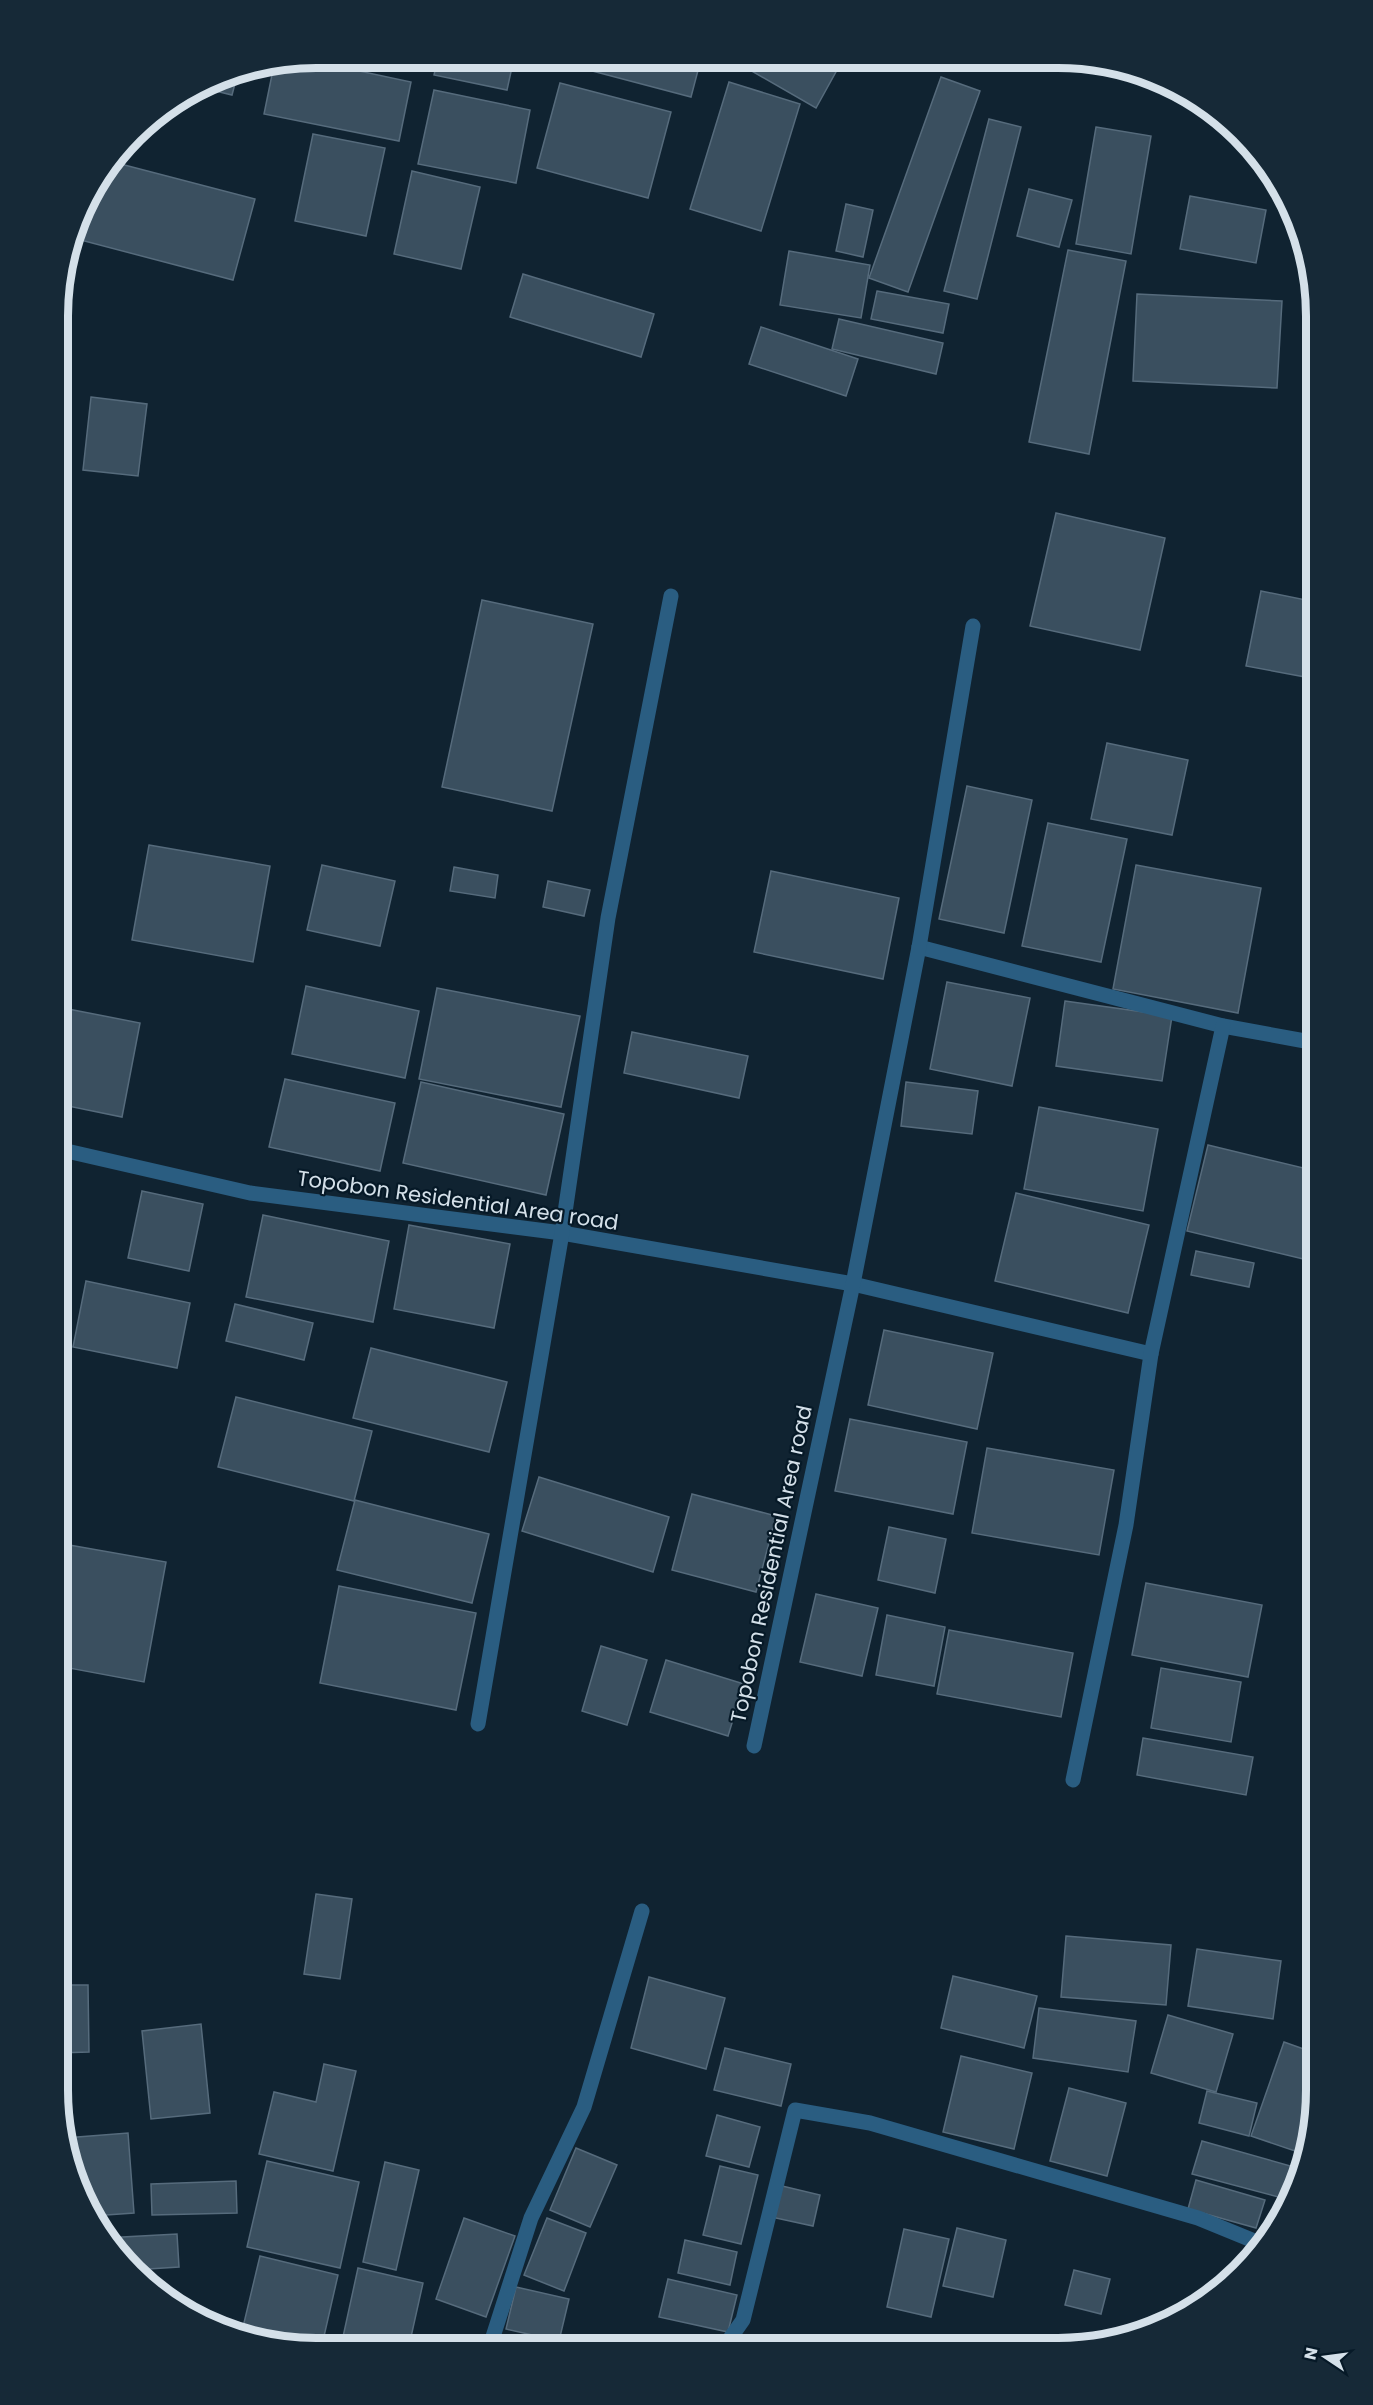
<svg xmlns="http://www.w3.org/2000/svg" width="1373" height="2405" viewBox="0 0 1373 2405" font-family="Poppins,sans-serif">
<style>
.building{fill:#3a4f5f;stroke:#566b7c;stroke-width:1.5}
.lines{fill:none;stroke-linecap:round;stroke-linejoin:round}
.minor{stroke:#2a5d81;stroke-width:15}
.labels{text-anchor:middle;dominant-baseline:central;stroke-width:4.5;stroke-linejoin:round;paint-order:stroke}
.street-label{font-size:21px;fill:#d4e0e9;stroke:#061927}
.rim{fill:none;stroke:#d4e0e9;stroke-width:8}
</style>
<rect width="100%" height="100%" fill="#102331"/>
<g class="building">
<polygon points="438,58 514,58 507,90 434,75"/>
<polygon points="303,59 411,82 399,141 264,114 274,65"/>
<polygon points="559,59 701,59 691,97 558,62"/>
<polygon points="747,60 821,60 837,70 816,108 743,66"/>
<polygon points="238,72 232,95 199,87 217,77"/>
<polygon points="941,77 980,91 908,292 869,278"/>
<polygon points="729,82 800,104 761,231 690,209"/>
<polygon points="560,83 671,112 648,198 537,168"/>
<polygon points="434,90 530,110 516,183 418,164"/>
<polygon points="989,119 1021,127 977,299 944,291"/>
<polygon points="1096,127 1151,136 1131,254 1076,244"/>
<polygon points="313,134 385,148 366,236 295,221"/>
<polygon points="113,162 255,199 233,280 73,238 84,201"/>
<polygon points="412,171 480,187 461,269 394,254"/>
<polygon points="1029,189 1072,200 1059,247 1017,236"/>
<polygon points="1190,196 1266,210 1256,263 1180,249"/>
<polygon points="846,204 873,210 863,257 836,251"/>
<polygon points="1068,250 1126,261 1089,454 1029,442"/>
<polygon points="789,251 870,265 861,318 780,305"/>
<polygon points="523,274 654,314 641,357 510,317"/>
<polygon points="877,291 949,304 943,333 871,319"/>
<polygon points="1137,294 1282,301 1277,388 1133,381"/>
<polygon points="839,319 943,343 936,374 832,349"/>
<polygon points="761,327 858,359 846,396 749,364"/>
<polygon points="91,397 147,404 138,476 83,470"/>
<polygon points="1056,513 1165,538 1140,650 1030,626"/>
<polygon points="1261,591 1316,602 1316,679 1246,666"/>
<polygon points="482,600 593,624 552,811 442,787"/>
<polygon points="1107,743 1188,760 1172,835 1091,819"/>
<polygon points="967,786 1032,800 1004,933 939,919"/>
<polygon points="1048,823 1127,839 1101,962 1022,946"/>
<polygon points="149,845 270,866 253,962 132,940"/>
<polygon points="322,865 395,881 380,946 307,930"/>
<polygon points="1136,865 1261,888 1238,1013 1113,989"/>
<polygon points="454,867 498,875 495,898 450,891"/>
<polygon points="771,871 899,898 883,979 754,952"/>
<polygon points="548,881 590,890 584,916 543,907"/>
<polygon points="947,982 1030,998 1012,1086 930,1069"/>
<polygon points="306,986 419,1011 405,1078 292,1054"/>
<polygon points="437,988 580,1016 561,1107 419,1079"/>
<polygon points="1065,1001 1172,1016 1162,1081 1056,1066"/>
<polygon points="58,1007 140,1023 122,1117 58,1104"/>
<polygon points="632,1032 748,1056 739,1098 624,1073"/>
<polygon points="285,1079 395,1103 380,1171 269,1147"/>
<polygon points="421,1082 564,1114 546,1195 403,1163"/>
<polygon points="906,1082 978,1091 972,1134 901,1126"/>
<polygon points="1039,1107 1158,1129 1143,1211 1024,1189"/>
<polygon points="1208,1145 1316,1171 1316,1262 1187,1231"/>
<polygon points="142,1191 203,1204 189,1271 128,1258"/>
<polygon points="1016,1193 1149,1225 1128,1313 995,1281"/>
<polygon points="263,1215 389,1241 373,1322 246,1297"/>
<polygon points="409,1225 510,1244 494,1328 394,1309"/>
<polygon points="1196,1251 1254,1263 1249,1287 1191,1275"/>
<polygon points="86,1281 190,1303 177,1368 73,1347"/>
<polygon points="235,1304 313,1323 304,1360 226,1341"/>
<polygon points="884,1330 993,1353 977,1429 868,1405"/>
<polygon points="371,1348 507,1382 489,1452 353,1418"/>
<polygon points="236,1397 372,1431 354,1501 218,1467"/>
<polygon points="850,1419 967,1442 953,1514 835,1491"/>
<polygon points="987,1448 1114,1470 1099,1555 972,1533"/>
<polygon points="539,1477 669,1517 653,1572 522,1531"/>
<polygon points="692,1494 776,1516 756,1592 672,1570"/>
<polygon points="355,1500 489,1534 472,1603 337,1570"/>
<polygon points="889,1527 946,1539 935,1593 878,1580"/>
<polygon points="58,1543 166,1562 144,1682 58,1666"/>
<polygon points="1146,1583 1262,1605 1248,1677 1132,1655"/>
<polygon points="339,1586 476,1613 456,1710 320,1683"/>
<polygon points="816,1594 878,1608 862,1676 800,1662"/>
<polygon points="887,1615 945,1627 934,1686 876,1675"/>
<polygon points="949,1630 1073,1653 1061,1717 937,1694"/>
<polygon points="601,1646 647,1660 627,1725 582,1711"/>
<polygon points="666,1660 744,1684 728,1736 650,1712"/>
<polygon points="1161,1668 1241,1682 1231,1742 1151,1728"/>
<polygon points="1143,1738 1253,1757 1246,1795 1137,1775"/>
<polygon points="316,1894 352,1899 340,1979 304,1974"/>
<polygon points="1066,1936 1171,1945 1166,2005 1061,1997"/>
<polygon points="1197,1949 1281,1961 1273,2019 1188,2006"/>
<polygon points="953,1976 1037,1996 1024,2048 941,2028"/>
<polygon points="649,1977 725,1998 706,2069 631,2048"/>
<polygon points="57,1985 88,1985 89,2052 57,2053"/>
<polygon points="1039,2008 1136,2021 1128,2072 1033,2058"/>
<polygon points="1168,2015 1233,2034 1216,2092 1151,2073"/>
<polygon points="201,2024 210,2113 151,2119 142,2031"/>
<polygon points="1284,2042 1315,2053 1315,2107 1304,2154 1251,2136"/>
<polygon points="725,2048 791,2064 781,2106 714,2090"/>
<polygon points="961,2056 1032,2073 1014,2149 943,2132"/>
<polygon points="324,2064 356,2071 333,2171 259,2154 274,2092 316,2102"/>
<polygon points="1069,2088 1126,2103 1107,2176 1050,2161"/>
<polygon points="1207,2091 1257,2103 1249,2136 1199,2123"/>
<polygon points="717,2115 760,2127 749,2167 706,2156"/>
<polygon points="128,2133 134,2213 92,2216 71,2173 65,2138"/>
<polygon points="1202,2141 1301,2169 1296,2188 1290,2200 1192,2174"/>
<polygon points="576,2148 617,2165 590,2227 550,2210"/>
<polygon points="267,2161 359,2182 340,2268 247,2247"/>
<polygon points="385,2162 419,2170 396,2270 363,2262"/>
<polygon points="720,2166 758,2175 741,2244 703,2235"/>
<polygon points="1196,2180 1265,2200 1256,2228 1188,2209"/>
<polygon points="236,2181 237,2213 152,2215 151,2184"/>
<polygon points="778,2185 820,2195 813,2226 771,2217"/>
<polygon points="464,2218 515,2236 486,2317 436,2299"/>
<polygon points="547,2218 586,2233 564,2291 524,2275"/>
<polygon points="957,2228 1006,2240 993,2297 943,2286"/>
<polygon points="904,2229 949,2239 931,2317 887,2307"/>
<polygon points="177,2234 179,2267 133,2270 105,2238"/>
<polygon points="685,2240 737,2252 730,2285 678,2273"/>
<polygon points="260,2256 338,2275 322,2345 243,2327"/>
<polygon points="358,2268 423,2283 409,2346 341,2346"/>
<polygon points="1074,2270 1110,2279 1101,2314 1065,2305"/>
<polygon points="668,2279 737,2295 728,2332 659,2317"/>
<polygon points="516,2287 569,2299 559,2341 506,2329"/>
<polygon points="508,2338 538,2346 505,2346"/>
</g>
<g class="lines">
<g class="minor">
<polyline points="919,947 1223,1026 1316,1043"/>
<polyline points="58,1149 250,1193 562,1233 853,1284 1151,1354"/>
<polyline points="478,1724 562,1233 608,918 671,596"/>
<polyline points="754,1746 853,1284 919,947 973,626"/>
<polyline points="1073,1780 1126,1525 1151,1354 1223,1026"/>
<polyline points="490,2346 531,2218 584,2107 642,1911"/>
<polyline points="724,2347 743,2320 795,2110 870,2123 1198,2218 1264,2245"/>
</g>
</g>
<g class="labels">
<g class="street-label">
<text transform="translate(458 1200) rotate(8)">Topobon Residential Area road</text>
<text transform="translate(771 1564) rotate(-78)">Topobon Residential Area road</text>
</g>
</g>
<path d="M0 0H1373V2405H0ZM316 68H1058A248 248 0 0 1 1306 316V2090A248 248 0 0 1 1058 2338H316A248 248 0 0 1 68 2090V316A248 248 0 0 1 316 68Z" fill="#162937" fill-rule="evenodd"/>
<path class="rim" d="M316 68H1058A248 248 0 0 1 1306 316V2090A248 248 0 0 1 1058 2338H316A248 248 0 0 1 68 2090V316A248 248 0 0 1 316 68Z"/>
<g transform="translate(1325 2357) rotate(283)" stroke="#061927" stroke-width="4.5" paint-order="stroke">
<path d="M0-4.5L10 22L0 15L-10 22Z" fill="#d4e0e9"/>
<text y="-9" font-size="16" font-weight="bold" text-anchor="middle" fill="#d4e0e9">N</text>
</g>
</svg>
